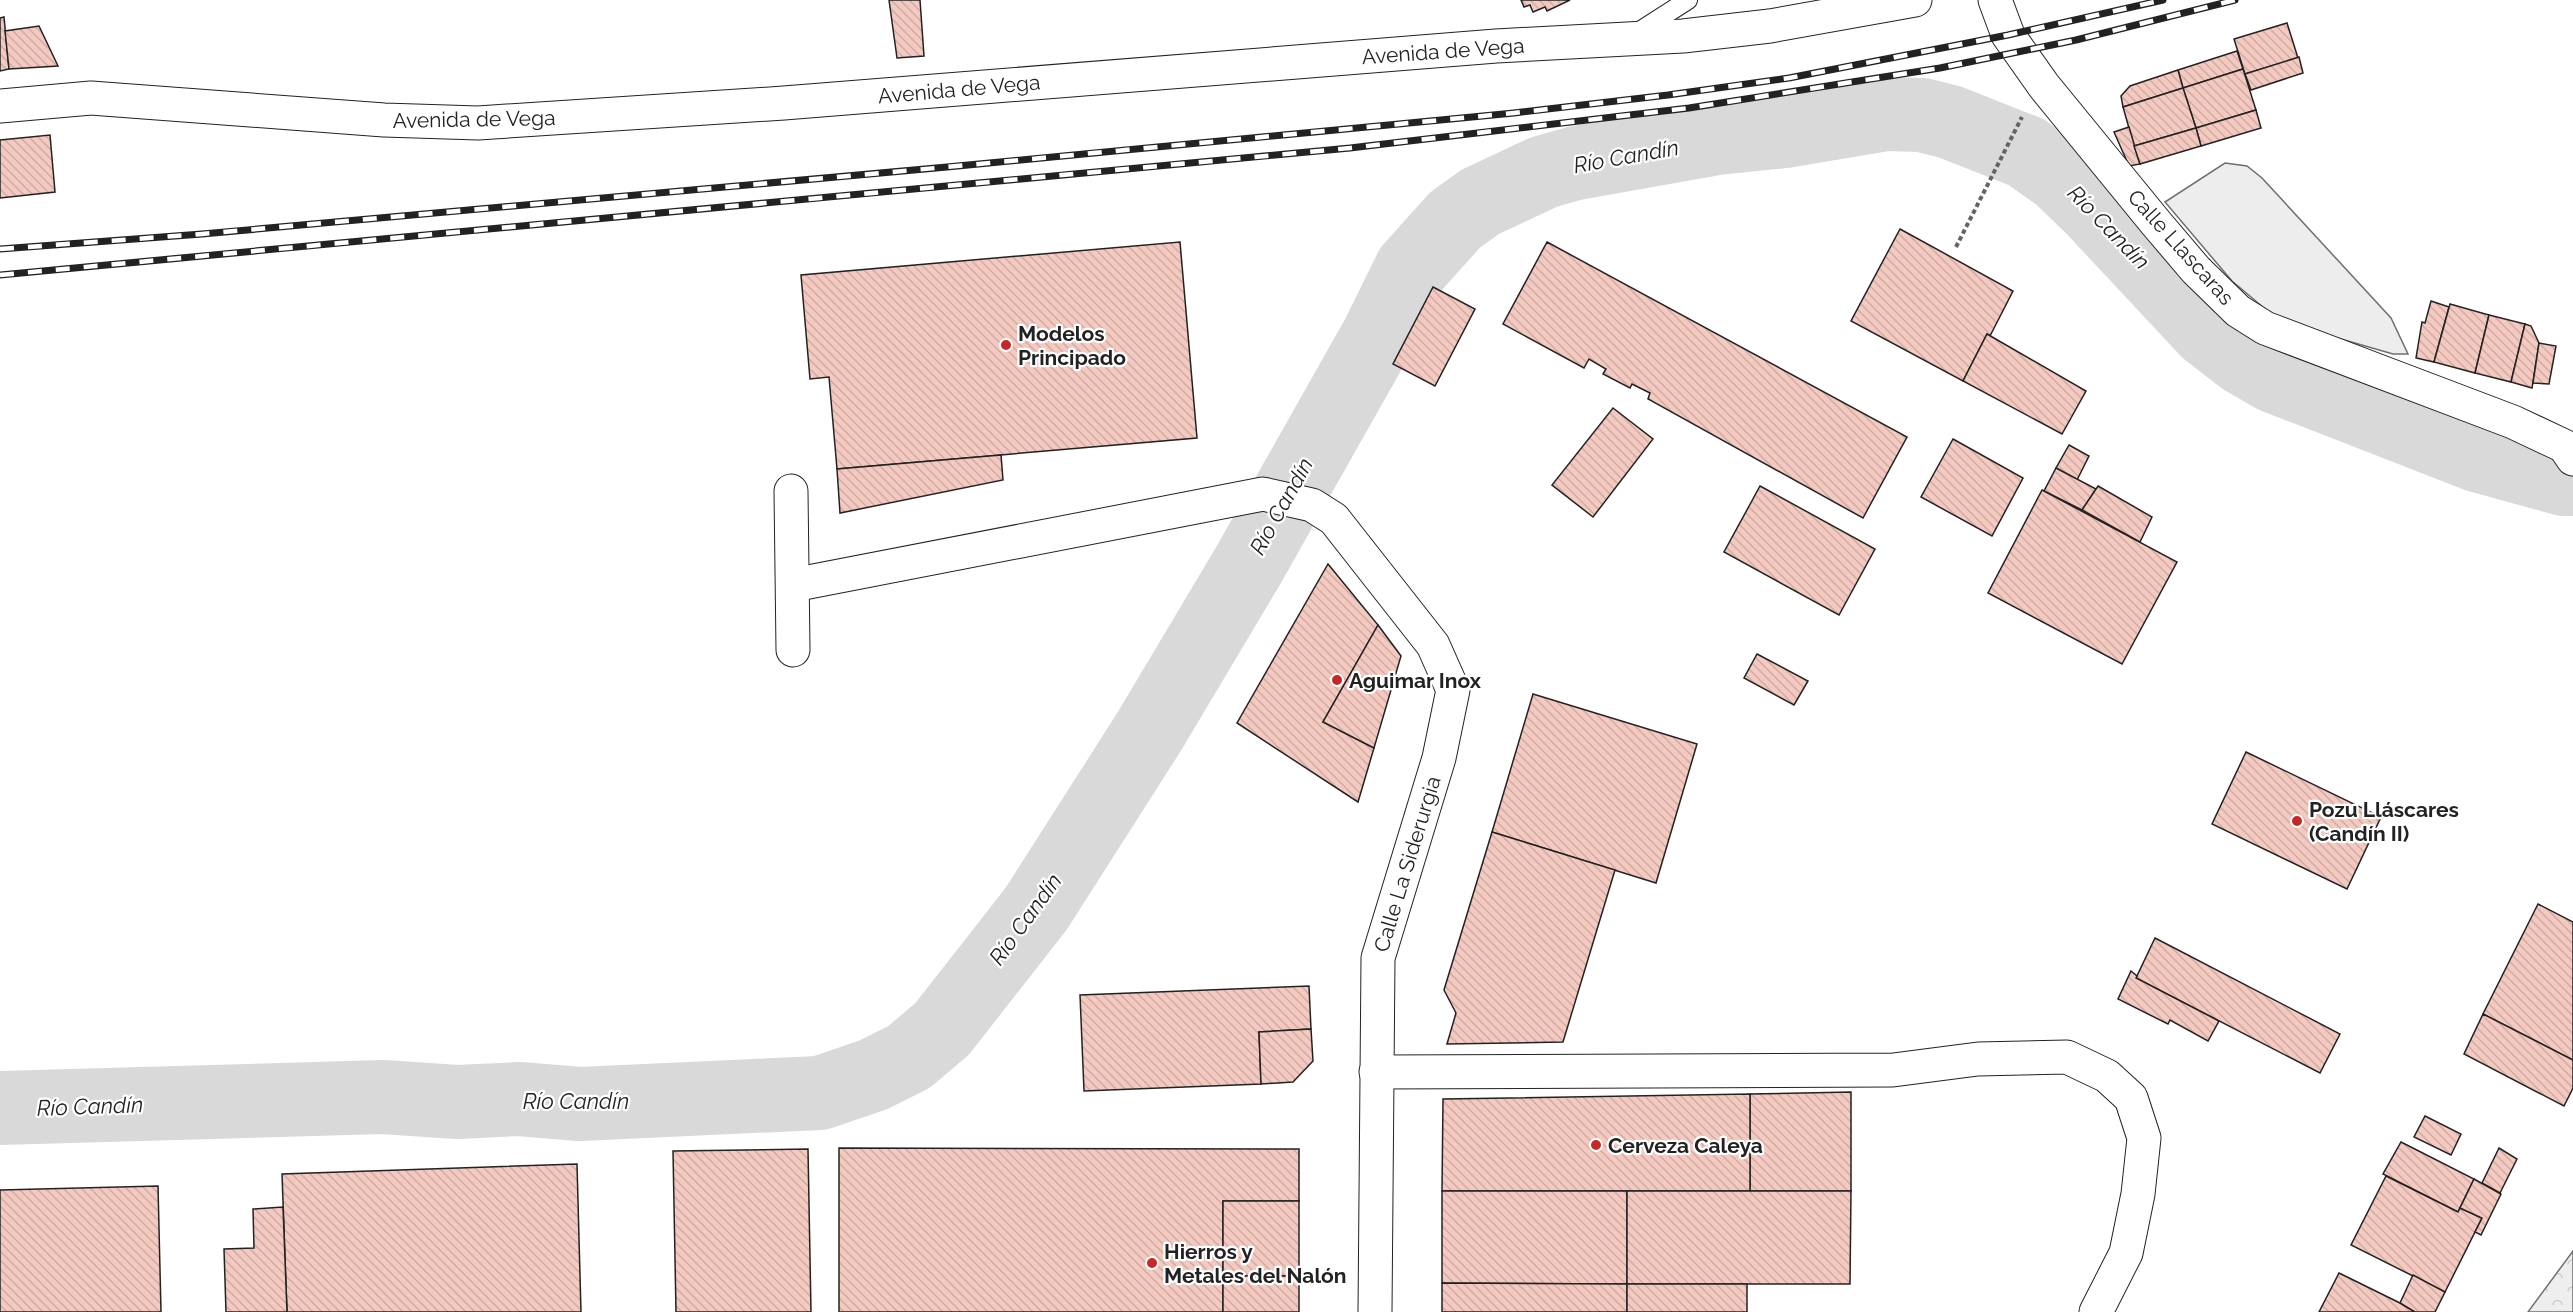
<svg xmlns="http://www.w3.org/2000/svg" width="2573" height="1312" viewBox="0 0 2573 1312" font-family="Raleway,sans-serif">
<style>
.forest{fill:url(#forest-crowns);stroke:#6f6f6f;stroke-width:1.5}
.parking{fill:#ededed;stroke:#6f6f6f;stroke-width:1.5}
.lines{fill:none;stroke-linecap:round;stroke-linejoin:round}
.river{stroke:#d9d9d9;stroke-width:74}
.building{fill:url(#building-back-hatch);stroke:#222;stroke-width:1.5}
.lane-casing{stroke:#222;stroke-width:20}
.street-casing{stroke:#222;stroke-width:35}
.secondary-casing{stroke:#222;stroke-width:35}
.path{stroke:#646464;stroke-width:4;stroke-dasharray:4.5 3;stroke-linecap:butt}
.lane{stroke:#fff;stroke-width:18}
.street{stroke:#fff;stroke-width:33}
.secondary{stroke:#fff;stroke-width:33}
.rail-casing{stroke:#222;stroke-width:7}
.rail{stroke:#fff;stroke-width:4.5;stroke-dasharray:14;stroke-linecap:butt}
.poi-dot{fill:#c62828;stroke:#fff;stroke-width:2}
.labels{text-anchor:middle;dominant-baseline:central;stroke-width:4.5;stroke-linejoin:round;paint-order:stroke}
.street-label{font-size:21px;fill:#222;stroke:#fff}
.poi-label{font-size:21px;font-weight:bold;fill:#222;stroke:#fff;text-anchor:start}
.water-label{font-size:22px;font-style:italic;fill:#222;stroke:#fff}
</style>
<defs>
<pattern id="forest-crowns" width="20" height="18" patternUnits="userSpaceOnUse" patternTransform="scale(1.5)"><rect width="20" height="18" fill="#eee"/><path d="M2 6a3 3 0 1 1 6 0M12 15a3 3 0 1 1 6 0" fill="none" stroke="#ccc"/></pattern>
<pattern id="building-back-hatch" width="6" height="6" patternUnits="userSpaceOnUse" patternTransform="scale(1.5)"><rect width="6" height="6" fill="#f3c9c0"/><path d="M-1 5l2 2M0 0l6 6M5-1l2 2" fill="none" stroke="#d0aca5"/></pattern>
</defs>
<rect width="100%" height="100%" fill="#fff"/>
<polygon class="forest" points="2573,1251 2573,1312 2528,1312"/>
<polygon class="parking" points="2225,163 2247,166 2262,178 2391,318 2408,354 2393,354 2334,337 2270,313 2232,281 2165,202"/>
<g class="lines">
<polyline class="river" points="0,1108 383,1097 457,1102 519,1099 580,1104 820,1093 873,1075 909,1057 942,1029 1036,909 1149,732 1248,566 1378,336 1411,269 1455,220 1480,202 1544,172 1576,163 1717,138 1785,131 1886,114 1922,115 1950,122 2026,152 2060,176 2094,209 2208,331 2243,358 2274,376 2477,455 2564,479 2573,479"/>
</g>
<g class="building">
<polygon points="889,0 920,0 924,56 897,58"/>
<polygon points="1521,0 1570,0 1547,11 1545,7 1533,12 1530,5 1524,7"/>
<polygon points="4,17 9,69 0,71 0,18"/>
<polygon points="2287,23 2298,58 2245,74 2234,39"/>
<polygon points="39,26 58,66 9,69 5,31"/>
<polygon points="2237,51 2243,69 2183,88 2178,70"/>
<polygon points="2299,57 2303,73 2251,90 2245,74"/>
<polygon points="2243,69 2256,110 2196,128 2183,88"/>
<polygon points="2178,70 2183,88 2123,107 2121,96 2130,86"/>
<polygon points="2183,88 2196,128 2134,146 2123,107"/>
<polygon points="2256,110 2261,128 2201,146 2196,128"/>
<polygon points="2129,127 2140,164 2129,166 2114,132"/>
<polygon points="2196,128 2201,146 2140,164 2134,146"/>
<polygon points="50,135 55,192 0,198 0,140"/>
<polygon points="1900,229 2013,291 1990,336 1987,334 1963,381 1851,321"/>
<polygon points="1180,242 1197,438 837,469 829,377 810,379 801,275"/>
<polygon points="1547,242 1907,437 1863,518 1648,399 1650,393 1632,384 1630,388 1603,374 1606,369 1589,359 1584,368 1503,324"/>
<polygon points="1433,287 1475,309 1435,386 1393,364"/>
<polygon points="2431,301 2449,307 2434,362 2416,358 2422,322 2425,323"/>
<polygon points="2450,304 2489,315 2475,373 2434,362"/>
<polygon points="2489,315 2525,324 2511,382 2475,373"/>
<polygon points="2525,324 2531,326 2539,343 2532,388 2511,382"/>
<polygon points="1987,334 2086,391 2062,434 1963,381"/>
<polygon points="2539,343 2556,346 2549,384 2533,383"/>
<polygon points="1613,408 1653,439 1593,517 1552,485"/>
<polygon points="1953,439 2023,478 1992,536 1921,497"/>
<polygon points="2069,445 2089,456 2077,480 2056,468"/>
<polygon points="1001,455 1003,480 840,513 837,469"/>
<polygon points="2056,468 2096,489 2082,510 2044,491"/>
<polygon points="1760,486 1875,549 1839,615 1724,552"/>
<polygon points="2098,486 2152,517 2140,542 2082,510"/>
<polygon points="2042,490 2177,562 2122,664 1988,593"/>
<polygon points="1328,564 1378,625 1323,722 1374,748 1358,802 1237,723"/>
<polygon points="1378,625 1401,656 1374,748 1323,722"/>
<polygon points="1757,654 1808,681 1794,705 1744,678"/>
<polygon points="1533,694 1697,744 1656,883 1492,832"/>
<polygon points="2246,752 2381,817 2347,889 2212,824"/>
<polygon points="1492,832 1615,870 1563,1042 1447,1044 1456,1013 1444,990"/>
<polygon points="2538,904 2573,922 2573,1060 2483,1014"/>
<polygon points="2155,938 2340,1034 2320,1073 2136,978"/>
<polygon points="2131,971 2137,976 2136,978 2219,1021 2208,1041 2170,1020 2168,1024 2118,999"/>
<polygon points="1309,986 1311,1029 1259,1032 1261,1084 1084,1091 1080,995"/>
<polygon points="2483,1014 2573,1060 2573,1088 2564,1106 2464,1054"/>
<polygon points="1311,1029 1313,1061 1293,1082 1261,1084 1259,1032"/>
<polygon points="1851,1092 1851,1191 1750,1191 1750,1094"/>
<polygon points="1750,1094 1750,1191 1442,1191 1443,1099"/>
<polygon points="2425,1116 2461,1134 2451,1155 2414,1137"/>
<polygon points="2401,1142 2474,1179 2458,1212 2383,1174"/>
<polygon points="839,1148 1299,1149 1299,1201 1223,1201 1223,1312 839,1312"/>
<polygon points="2499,1148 2517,1159 2500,1193 2482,1183"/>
<polygon points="808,1149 811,1312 676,1312 673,1151"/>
<polygon points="577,1164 581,1312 287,1312 282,1174"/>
<polygon points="2386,1176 2458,1212 2460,1208 2482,1218 2445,1292 2351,1245"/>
<polygon points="2474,1179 2501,1194 2481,1235 2475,1232 2482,1218 2460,1208"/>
<polygon points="158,1186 161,1312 0,1312 0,1190"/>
<polygon points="1442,1191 1627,1191 1627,1284 1442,1283"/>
<polygon points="1627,1191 1851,1191 1850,1284 1627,1284"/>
<rect x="1223" y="1201" width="76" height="75"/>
<polygon points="283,1207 287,1312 226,1312 224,1249 254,1248 253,1209"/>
<polygon points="2339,1273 2400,1303 2415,1312 2319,1312"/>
<polygon points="2413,1275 2445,1292 2435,1312 2415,1312 2400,1303"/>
<rect x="1223" y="1276" width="76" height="36"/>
<polygon points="1442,1283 1627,1284 1627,1312 1442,1312"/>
<rect x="1627" y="1284" width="120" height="28"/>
</g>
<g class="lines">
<g class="lane-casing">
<polyline id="lane" points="1635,34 1688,0"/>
</g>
<g class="street-casing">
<g id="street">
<polyline points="1995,0 2008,35 2044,86 2156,223 2196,270 2238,311 2265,328 2513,422 2564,446 2573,459"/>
<polyline points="791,491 793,650"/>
<polyline points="793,585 1263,494 1312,505 1334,519 1433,645 1453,690 1439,758 1378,958 1375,1312"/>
<polyline points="1376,1072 1893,1070 1978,1059 2067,1057 2107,1076 2131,1098 2144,1138 2138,1194 2126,1253 2096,1312"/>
</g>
</g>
<g class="secondary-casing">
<polyline id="secondary" points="0,106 91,98 384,120 478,123 784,103 1496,46 1683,36 1770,26 1915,0"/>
</g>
<polyline class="path" points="1956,247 2022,117"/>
<use href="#lane" class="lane"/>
<use href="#street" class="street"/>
<use href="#secondary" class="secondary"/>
<g class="rail-casing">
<g id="rail">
<polyline points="0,249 202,234 947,167 1514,113 1668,95 1789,78 2008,35 2163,0"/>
<polyline points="0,275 1350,148 1689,108 1940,68 2076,40 2235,0"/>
</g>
</g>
<use href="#rail" class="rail"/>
</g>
<g class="poi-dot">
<circle cx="1006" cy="345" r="6"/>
<circle cx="1337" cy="680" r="6"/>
<circle cx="2297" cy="821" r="6"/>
<circle cx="1596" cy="1145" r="6"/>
<circle cx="1152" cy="1263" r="6"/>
</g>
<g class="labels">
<g class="street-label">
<text transform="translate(1443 51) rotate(-4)">Avenida de Vega</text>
<text transform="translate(959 89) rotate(-5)">Avenida de Vega</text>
<text transform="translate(474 119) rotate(-1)">Avenida de Vega</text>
<text transform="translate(2181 247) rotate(48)">Calle Llascaras</text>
<text transform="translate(1407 864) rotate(-73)">Calle La Siderurgia</text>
</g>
<g class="poi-label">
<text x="1018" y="333">Modelos<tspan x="1018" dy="24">Principado</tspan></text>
<text x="1349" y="680">Aguimar Inox</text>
<text x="2309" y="809">Pozu Lláscares<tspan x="2309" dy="24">(Candín II)</tspan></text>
<text x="1608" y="1145">Cerveza Caleya</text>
<text x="1164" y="1251">Hierros y<tspan x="1164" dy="24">Metales del Nalón</tspan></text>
</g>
<g class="water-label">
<text transform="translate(1626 156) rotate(-10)">Río Candín</text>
<text transform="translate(2109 227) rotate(46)">Río Candín</text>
<text transform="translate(1281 506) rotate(-61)">Río Candín</text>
<text transform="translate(1025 919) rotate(-54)">Río Candín</text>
<text x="576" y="1101">Río Candín</text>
<text transform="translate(90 1106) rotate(-2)">Río Candín</text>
</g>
</g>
</svg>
